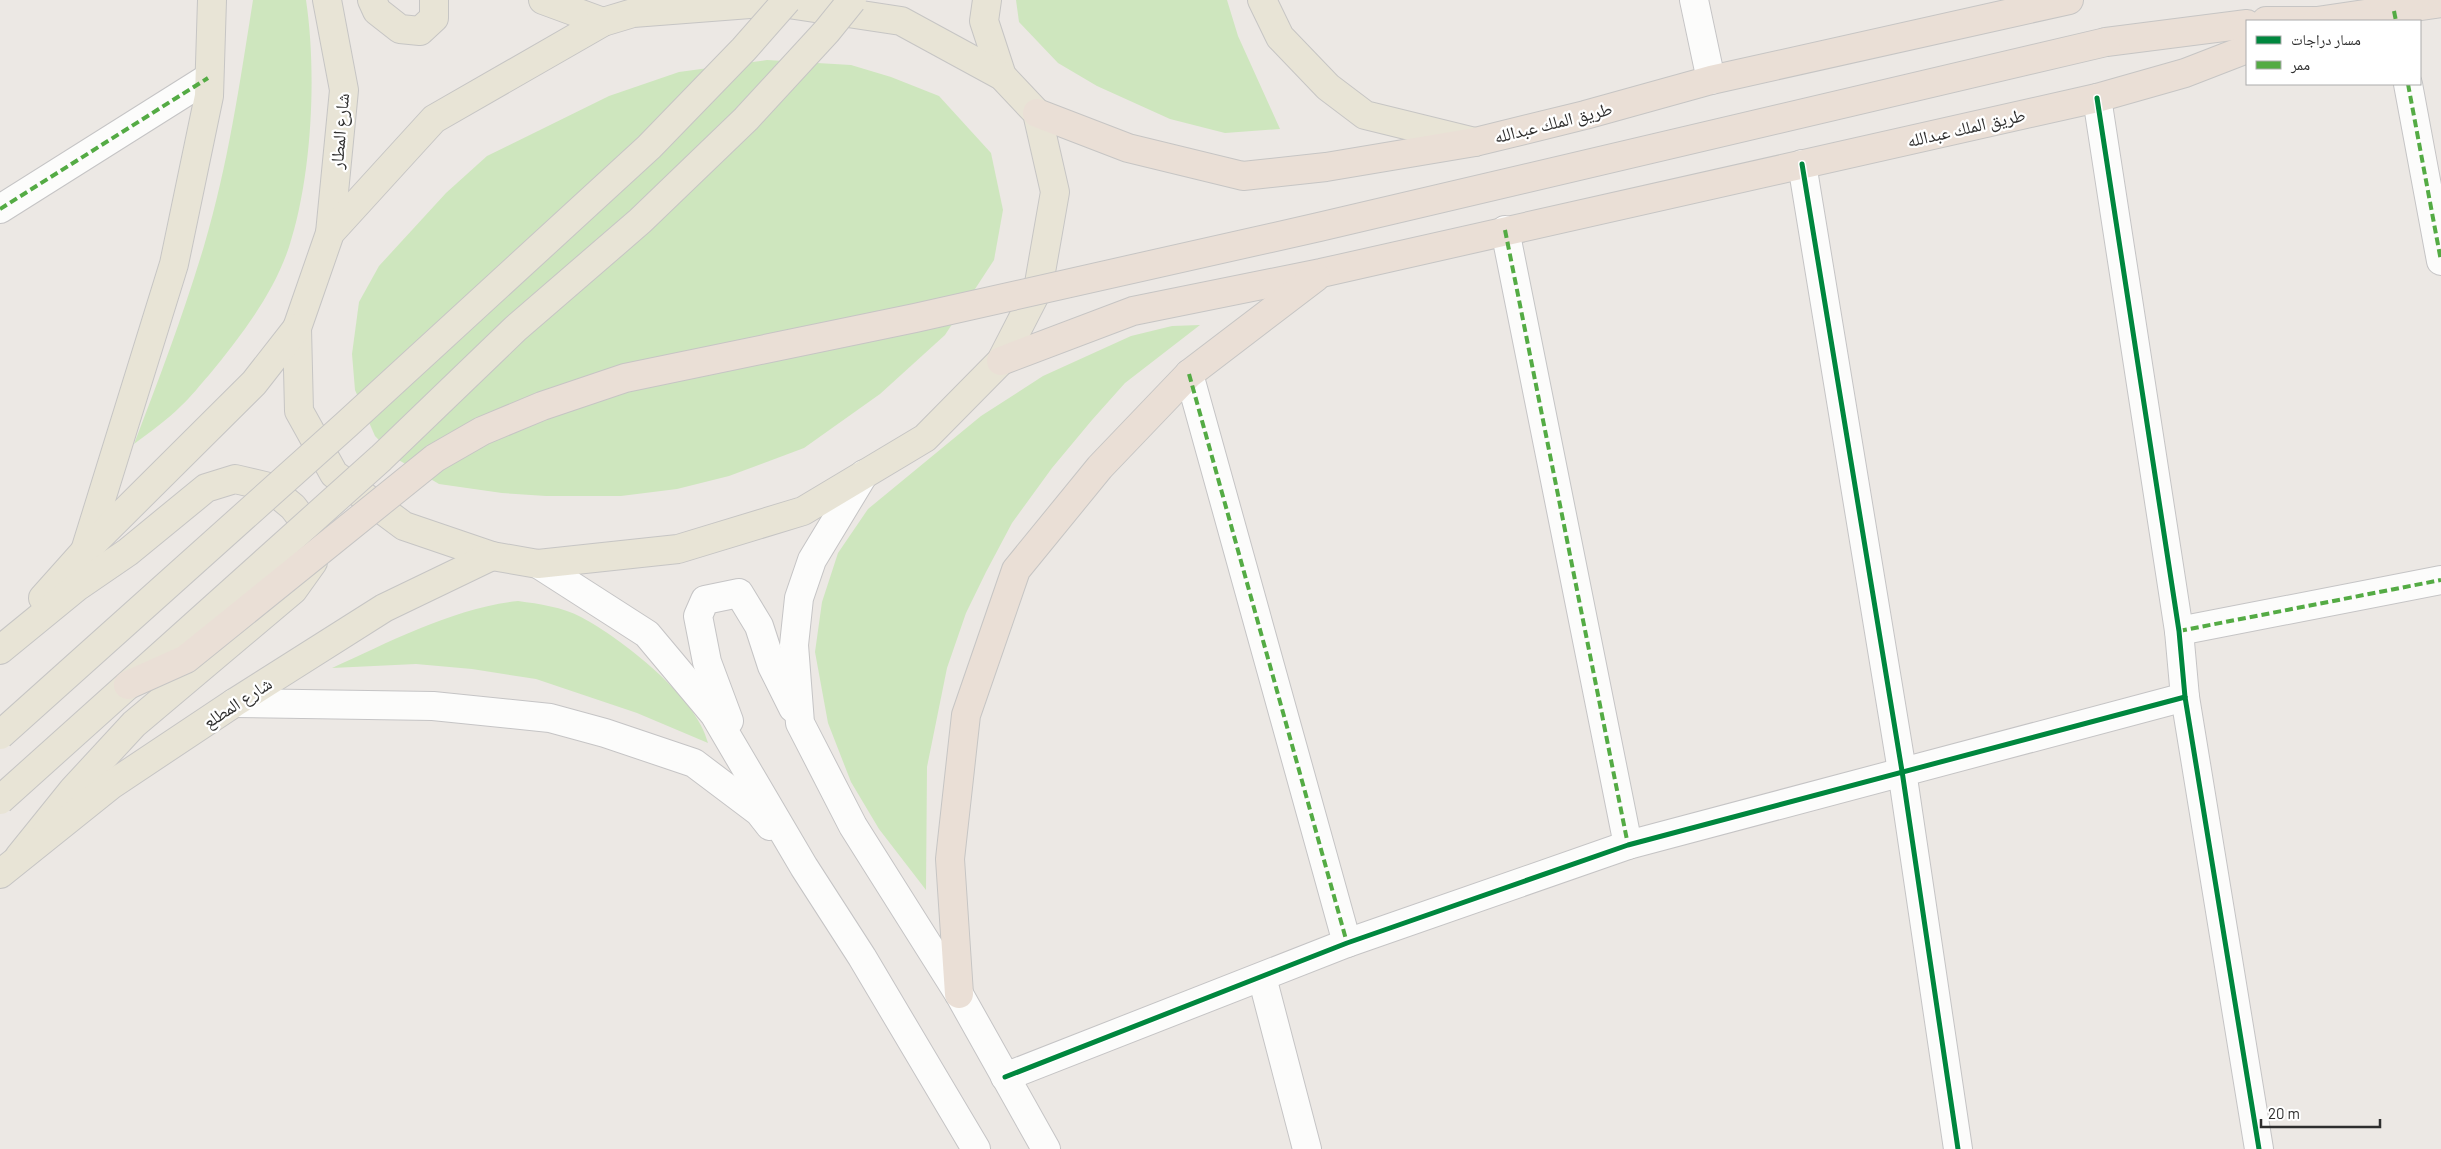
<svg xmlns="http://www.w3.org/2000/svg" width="2441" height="1149" viewBox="0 0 2441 1149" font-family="Barlow,'Noto Naskh Arabic',sans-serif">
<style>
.green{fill:#cee6be}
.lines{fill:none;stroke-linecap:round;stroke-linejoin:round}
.minor-casing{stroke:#c5c4c5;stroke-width:30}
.major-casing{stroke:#c6c5c4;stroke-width:30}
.highway-casing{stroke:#c6c5c4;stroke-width:30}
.minor{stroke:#fcfcfb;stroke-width:28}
.major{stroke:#e8e4d6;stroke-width:28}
.highway{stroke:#eadfd6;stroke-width:28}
.major-bridge-casing{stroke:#c6c5c4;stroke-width:30;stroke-linecap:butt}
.highway-bridge-casing{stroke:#c6c5c4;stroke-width:30;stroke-linecap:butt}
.major-bridge{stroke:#e8e4d6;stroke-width:28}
.highway-bridge{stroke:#eadfd6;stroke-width:28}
.quiet{stroke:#54ab44;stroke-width:4;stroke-dasharray:8 4;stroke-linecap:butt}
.cycleway-casing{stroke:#fff;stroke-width:8}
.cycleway{stroke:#00873e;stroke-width:5}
.labels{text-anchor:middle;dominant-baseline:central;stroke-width:4.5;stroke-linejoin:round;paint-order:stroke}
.street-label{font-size:18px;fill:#2e2e2e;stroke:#fff}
</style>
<rect width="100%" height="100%" fill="#ece8e4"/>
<g class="green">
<path d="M253,0H306C317,73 312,177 289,247C273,295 240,337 209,375C200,385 191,397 181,406C167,420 150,432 134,444C159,379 184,313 204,246C228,166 240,82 253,0Z"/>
<polygon points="1016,0 1227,0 1238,36 1280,129 1225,133 1170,119 1097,86 1058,63 1019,22"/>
<polygon points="767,60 851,65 891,77 939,96 991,153 1003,210 994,260 945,335 880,394 804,448 729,476 677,489 621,496 546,496 502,493 439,484 397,459 375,436 355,390 352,354 359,302 379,266 446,193 487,156 609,96 679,72"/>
<polygon points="1200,325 1125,383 1092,420 1052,468 1012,523 986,572 966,613 947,668 927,767 926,890 879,829 851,782 828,723 815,652 822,602 838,553 868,509 981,416 1043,376 1131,336 1172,326"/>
<path d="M518,601C540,604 562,607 581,617C622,639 697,697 708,743L637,713L536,679L472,669L416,664L332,668C389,642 456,607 518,601Z"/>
</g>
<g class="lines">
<g class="minor-casing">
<g id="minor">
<polyline points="1694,0 1711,80"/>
<polyline points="2408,84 2441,261"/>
<polyline points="2097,98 2179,631 2185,697 2259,1149"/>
<polyline points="1802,164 1902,771 1958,1149"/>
<polyline points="0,209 208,78"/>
<polyline points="1505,230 1628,845"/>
<polyline points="1189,374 1347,943"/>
<polyline points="864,474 812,560 799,598 794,645 800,723 853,826 959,994 1046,1149"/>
<polyline points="538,564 647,634 714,714 804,867 862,957 976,1149"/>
<polyline points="2179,631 2441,580"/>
<polyline points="234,703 433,706 550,718 605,733 694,763 759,812 770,826"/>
<polyline points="729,721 707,662 698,616 705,600 739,593 759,626 772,666 793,708"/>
<polyline points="1262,977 1307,1149"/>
<polyline points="1005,1077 1347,943 1628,845 2185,697"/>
</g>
</g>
<g class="major-casing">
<g id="major">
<polyline points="327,0 344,90 330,233"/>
<polyline points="372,0 377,11 400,29 420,31 434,18 434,0"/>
<polyline points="543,0 603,22"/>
<polyline points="987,0 984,21 1002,76"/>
<polyline points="1262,0 1280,37 1328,87 1365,115 1475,142"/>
<polygon points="775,2 901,21 1002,76 1037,113 1055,192 1038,289 1001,361 925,438 803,511 678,549 538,564 492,556 404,526 334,474 299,411 297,328 330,233 434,119 603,22 633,13"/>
<polyline points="85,551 174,264 209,96 212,0"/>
<polyline points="43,598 85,551 254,383 297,328"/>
<polyline points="0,650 77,587 128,552 206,488 235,479 269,487 293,507 309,528 313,562 293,590 134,724 73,790 19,857"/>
<polyline points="0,874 111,785 234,703 384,608 492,556"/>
</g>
</g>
<g class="highway-casing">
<g id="highway">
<polyline points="2266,21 2317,21"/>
<polyline points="2317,21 2441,3"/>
<polyline points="2106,42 2247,24"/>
<polyline points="1037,113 1128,148 1243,176 1326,167 1475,142 1585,115 1711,80 2069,0"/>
<polyline points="1001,361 1133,311 1321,273 2097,98 2185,73 2247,49"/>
<polyline points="959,994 950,859 966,715 1016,570 1100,467 1189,374 1316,277"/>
</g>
</g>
<use href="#minor" class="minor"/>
<use href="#major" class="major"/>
<use href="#highway" class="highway"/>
<g class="major-bridge-casing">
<g id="major-bridge">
<polyline points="0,735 347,424 649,147 744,49 787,0"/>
<polyline points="0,800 381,458 515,329 640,221 746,119 827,31 852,0"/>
</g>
</g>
<g class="highway-bridge-casing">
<polyline id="highway-bridge" points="128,685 186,659 435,458 482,431 542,406 625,378 915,318 1319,227 2106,42"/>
</g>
<use href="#major-bridge" class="major-bridge"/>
<use href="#highway-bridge" class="highway-bridge"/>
<g class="quiet">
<polyline points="2394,11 2396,21"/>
<polyline points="2408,84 2441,261"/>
<polyline points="0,209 208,78"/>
<polyline points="1505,230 1628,845"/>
<polyline points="1189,374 1347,943"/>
<polyline points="2179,631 2441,580"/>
</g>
<g class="cycleway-casing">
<g id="cycleway">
<polyline points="2097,98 2179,631 2185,697 2259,1149"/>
<polyline points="1802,164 1902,771 1958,1149"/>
<polyline points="1005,1077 1347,943 1628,845 2185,697"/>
</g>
</g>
<use href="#cycleway" class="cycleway"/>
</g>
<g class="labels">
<g class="street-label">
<text transform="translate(1553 122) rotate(-14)">طريق الملك عبدالله</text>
<text transform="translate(1966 127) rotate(-13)">طريق الملك عبدالله</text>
<text transform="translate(339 131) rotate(-85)">شارع المطار</text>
<text transform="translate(237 702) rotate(-33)">شارع المطلع</text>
</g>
</g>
<rect x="2246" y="20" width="175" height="65" fill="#ffffff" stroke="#ababab"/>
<rect x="2256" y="36" width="25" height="8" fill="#00873e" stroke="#ababab"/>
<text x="2291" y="45" font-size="15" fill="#2e2e2e">مسار دراجات</text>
<rect x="2256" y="61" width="25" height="8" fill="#54ab44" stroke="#ababab"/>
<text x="2291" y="70" font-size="15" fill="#2e2e2e">ممر</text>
<path d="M2261 1119v8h119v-8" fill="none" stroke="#2e2e2e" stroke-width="2.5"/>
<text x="2268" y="1119" font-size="15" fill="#2e2e2e" stroke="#ffffff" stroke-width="4" paint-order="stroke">20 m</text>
</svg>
